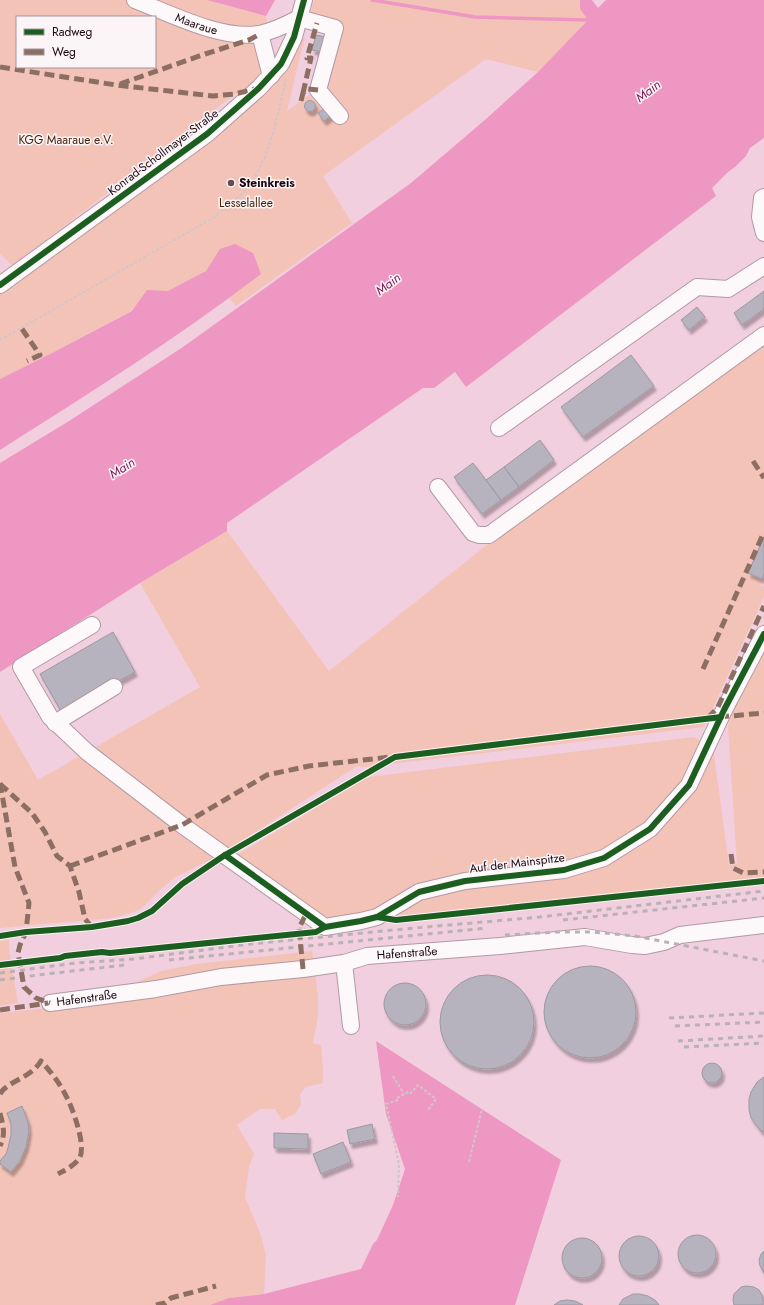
<svg xmlns="http://www.w3.org/2000/svg" width="764" height="1305" viewBox="0 0 764 1305" font-family="Jost,sans-serif">
<style>
.green{fill:#f4c3b8;fill-rule:evenodd}
.water{fill:#ee97c2}
.lines{fill:none;stroke-linecap:round;stroke-linejoin:round}
.stream{stroke:#ee97c2;stroke-width:3.5}
.building{fill:#b6b2be;stroke:#9c98a4;filter:url(#shadow)}
.minor-casing{stroke:#b299a4;stroke-width:18}
.path{stroke:#d0c6ca;stroke-width:2;stroke-dasharray:3 2;stroke-linecap:butt}
.minor{stroke:#fdf8fa;stroke-width:16}
.rail{stroke:#b9b1b4;stroke-width:3;stroke-dasharray:5 5;stroke-linecap:butt}
.quiet{stroke:#8d6e63;stroke-width:5;stroke-dasharray:10 5;stroke-linecap:butt}
.cycleway-casing{stroke:#fcf5f8;stroke-width:8}
.cycleway{stroke:#1b5e20;stroke-width:6}
.poi-dot{fill:#654c58;stroke:#fcf5f8;stroke-width:1.5}
.labels{text-anchor:middle;dominant-baseline:central;stroke-width:3;stroke-linejoin:round;paint-order:stroke}
.street-label{font-size:12px;fill:#190610;stroke:#fcf5f8}
.park-label{font-size:12px;fill:#461e04;stroke:#fcf5f8}
.poi-label{font-size:12px;font-weight:bold;fill:#190610;stroke:#fcf5f8;text-anchor:start}
.water-label{font-size:13px;font-style:italic;fill:#791851;stroke:#fcf5f8}
</style>
<defs>
<filter id="shadow"><feDropShadow dx="2.5" dy="4.5" stdDeviation="1" flood-color="#0004"/></filter>
</defs>
<rect width="100%" height="100%" fill="#f1cfde"/>
<g class="green">
<path d="M0,0H207L266,16L271,75L289,49L305,37L287,111L309,95H313L327,90L344,24L310,16L314,0H580V9L588,20L565,44L549,63L538,72L486,59L323,176L352,223L236,306L206,271L52,353L0,379V285L258,89L235,94L13,266L0,254ZM17,17H155V67H17Z"/>
<polygon points="764,346 764,577 760,585 764,587 764,597 704,727 365,767 357,766 225,852 176,877 161,889 142,908 134,912 112,918 0,928 0,714 38,780 200,687 140,583 227,531 329,671 493,540"/>
<polygon points="764,644 764,877 403,916 399,914 397,909 331,918 324,916 235,856 368,777 694,737 713,747 729,865 737,864 728,726 738,695"/>
<polygon points="9,940 9,950 18,1003 0,1006 0,941"/>
<path d="M312,951C315,972 319,994 318,1014C318,1023 314,1033 313,1043L321,1045L323,1067V1083L305,1087L300,1095L301,1105L295,1114L282,1120L275,1109H260L237,1125L254,1154L249,1167L245,1197L261,1236L266,1255L264,1294L229,1298L210,1305H0V1013L116,1001L132,984L161,971L196,964Z"/>
</g>
<g class="water">
<polygon points="207,0 275,0 266,16"/>
<polygon points="580,0 592,0 598,8 606,0 764,0 764,138 750,148 746,156 736,166 727,173 712,188 716,196 466,387 455,372 434,388 423,388 227,523 227,531 140,583 0,672 0,463 69,421 183,347 411,183 486,119 538,72 588,20 580,9"/>
<path d="M235,244L253,253L261,274C178,338 88,394 0,450V379L52,353L132,311L147,290L168,291L206,271L220,249Z"/>
<polygon points="376,1041 561,1160 515,1305 210,1305 229,1298 264,1294 361,1269 373,1244 377,1240 393,1205 405,1169 386,1114"/>
</g>
<g class="lines">
<polyline class="stream" points="372,0 475,17 588,20"/>
</g>
<g class="building">
<polygon points="316,35 326,37 322,52 312,50"/>
<circle cx="310" cy="106" r="5.5"/>
<polygon points="325,108 331,116 324,121 318,113"/>
<polygon points="764,291 764,309 742,325 734,313"/>
<polygon points="697,307 705,317 689,330 681,320"/>
<polygon points="631,355 654,386 583,437 561,407"/>
<polygon points="540,440 554,460 519,487 504,467"/>
<polygon points="473,463 501,500 482,514 454,477"/>
<polygon points="504,467 519,487 501,500 486,480"/>
<polygon points="764,537 764,574 762,579 748,573"/>
<polygon points="113,632 135,672 62,713 40,674"/>
<circle cx="590" cy="1012" r="46"/>
<circle cx="487" cy="1022" r="47"/>
<circle cx="405" cy="1004" r="21"/>
<circle cx="712" cy="1073" r="10"/>
<polygon points="764,1077 764,1132 761,1131 751,1118 749,1110 749,1099 751,1092 757,1082"/>
<polygon points="22,1106 28,1122 29,1131 28,1137 26,1147 20,1161 11,1172 0,1164 0,1161 6,1154 8,1148 11,1135 11,1124 7,1113"/>
<polygon points="372,1124 375,1139 350,1144 347,1130"/>
<polygon points="274,1133 308,1134 308,1149 274,1148"/>
<polygon points="343,1142 351,1162 321,1174 313,1154"/>
<circle cx="697" cy="1254" r="19"/>
<circle cx="639" cy="1256" r="20"/>
<circle cx="582" cy="1258" r="20"/>
<polygon points="764,1251 764,1273 760,1266 759,1260 761,1254"/>
<polygon points="746,1286 754,1287 759,1290 763,1297 763,1305 734,1305 733,1299 734,1294 741,1287"/>
<polygon points="633,1294 640,1294 648,1296 655,1300 659,1305 619,1305 623,1299"/>
<polygon points="567,1300 575,1301 583,1305 554,1305 560,1301"/>
</g>
<g class="lines">
<g class="minor-casing">
<g id="minor">
<path id="s1" d="M135,0C171,14 221,40 259,34C274,31 286,25 299,18L335,28L318,90L340,116"/>
<polyline points="260,34 271,76"/>
<polyline points="764,197 762,198 760,217 764,233"/>
<polyline points="0,285 207,134 259,88 281,64 285,56 294,37 304,0"/>
<polyline points="499,428 697,287 728,289 764,266"/>
<polyline points="438,487 473,533 479,535 489,535 764,335"/>
<polyline points="92,625 21,667 50,717 87,752 182,825 325,927 361,921 377,917 419,892 465,881 564,870 604,858 650,829 689,785 724,710 764,634"/>
<polyline points="55,723 114,687"/>
<polyline points="344,963 351,1026"/>
<path id="s2" d="M50,1003L156,989L221,977L303,969L344,963L367,956L500,946L585,937L632,945L645,946L664,942L680,935L764,925"/>
</g>
</g>
<g class="path">
<path d="M0,340L211,219C224,210 238,199 248,187C269,160 279,111 286,78"/>
<polyline points="299,928 305,929"/>
<polyline points="0,965 44,960"/>
<polyline points="393,1076 404,1094"/>
<polyline points="410,1094 418,1085 436,1099 428,1110"/>
<polyline points="397,1098 410,1091"/>
<polyline points="398,1100 386,1104 399,1164 398,1197"/>
<polyline points="469,1162 482,1109"/>
<polyline points="165,1303 165,1305"/>
</g>
<use href="#minor" class="minor"/>
<g class="rail">
<polyline points="563,920 764,898"/>
<polyline points="505,935 557,932 593,932 635,936 764,961"/>
<polyline points="169,960 487,928"/>
<polyline points="0,973 76,963 134,959 250,944 404,929 540,917 764,891"/>
<polyline points="0,980 46,974 125,965"/>
<polyline points="669,1018 764,1013"/>
<polyline points="675,1026 764,1022"/>
<polyline points="678,1041 764,1036"/>
<polyline points="684,1047 764,1043"/>
</g>
<g class="quiet">
<polyline points="0,67 116,85 213,96 235,94 255,89"/>
<polyline points="120,84 205,54 249,40 260,34"/>
<polyline points="303,93 311,58 307,58 317,23"/>
<polyline points="301,101 303,93 308,89 318,90"/>
<polyline points="22,329 40,355 27,361"/>
<polyline points="753,461 764,478"/>
<polyline points="703,669 764,532"/>
<polyline points="719,717 764,713"/>
<polyline points="708,718 718,707 764,606"/>
<polyline points="0,783 15,867 29,903 26,932 20,945 18,953 24,987 36,998 50,1003"/>
<polyline points="0,784 32,813 45,832 57,856 70,866 79,892 85,919 92,927"/>
<polyline points="731,854 733,868 743,873 764,872"/>
<polyline points="70,866 182,825 267,775 309,766 390,757"/>
<polyline points="303,969 299,928 306,914"/>
<polyline points="0,1010 48,1003"/>
<path d="M0,1094C7,1081 30,1079 41,1061C50,1071 59,1082 65,1094C72,1106 86,1144 80,1157C76,1165 65,1170 58,1174"/>
<path d="M0,1113C3,1125 6,1134 0,1146"/>
<polyline points="156,1305 165,1303 171,1298 216,1286"/>
</g>
<g class="cycleway-casing">
<g id="cycleway">
<polyline points="0,285 207,134 259,88 281,64 285,56 294,37 304,0"/>
<polyline points="225,855 325,927"/>
<polyline points="377,917 396,920 764,881"/>
<polyline points="0,936 26,932 92,927 128,921 138,918 152,911 182,884 225,855 395,757 721,717"/>
<polyline points="0,965 60,958 65,956 102,952 110,953 316,932 325,927 361,921 377,917 419,892 465,881 564,870 604,858 650,829 689,785 724,710 764,634"/>
</g>
</g>
<use href="#cycleway" class="cycleway"/>
</g>
<circle class="poi-dot" cx="231" cy="183" r="4"/>
<g class="labels">
<g class="street-label">
<text stroke="none"><textPath href="#s1" startOffset="66">Maaraue</textPath></text>
<text transform="translate(163 152) rotate(-37)">Konrad-Schollmayer-Straße</text>
<text transform="translate(517 863) rotate(-7)">Auf der Mainspitze</text>
<text stroke="none"><textPath href="#s2" startOffset="361">Hafenstraße</textPath></text>
<text stroke="none"><textPath href="#s2" startOffset="37">Hafenstraße</textPath></text>
</g>
<g class="park-label">
<text x="66" y="140">KGG Maaraue e.V.</text>
<text x="246" y="203">Lesselallee</text>
</g>
<g class="poi-label">
<text x="239" y="183">Steinkreis</text>
</g>
<g class="water-label">
<text transform="translate(648 91) rotate(-37)">Main</text>
<text transform="translate(388 284) rotate(-37)">Main</text>
<text transform="translate(122 468) rotate(-32)">Main</text>
</g>
</g>
<rect x="16" y="16" width="140" height="52" fill="#fcf5f8" stroke="#a1959b"/>
<rect x="24" y="29" width="20" height="6" fill="#1b5e20" stroke="#a1959b"/>
<text x="52" y="36" font-size="12" fill="#190610">Radweg</text>
<rect x="24" y="49" width="20" height="6" fill="#8d6e63" stroke="#a1959b"/>
<text x="52" y="56" font-size="12" fill="#190610">Weg</text>
</svg>
